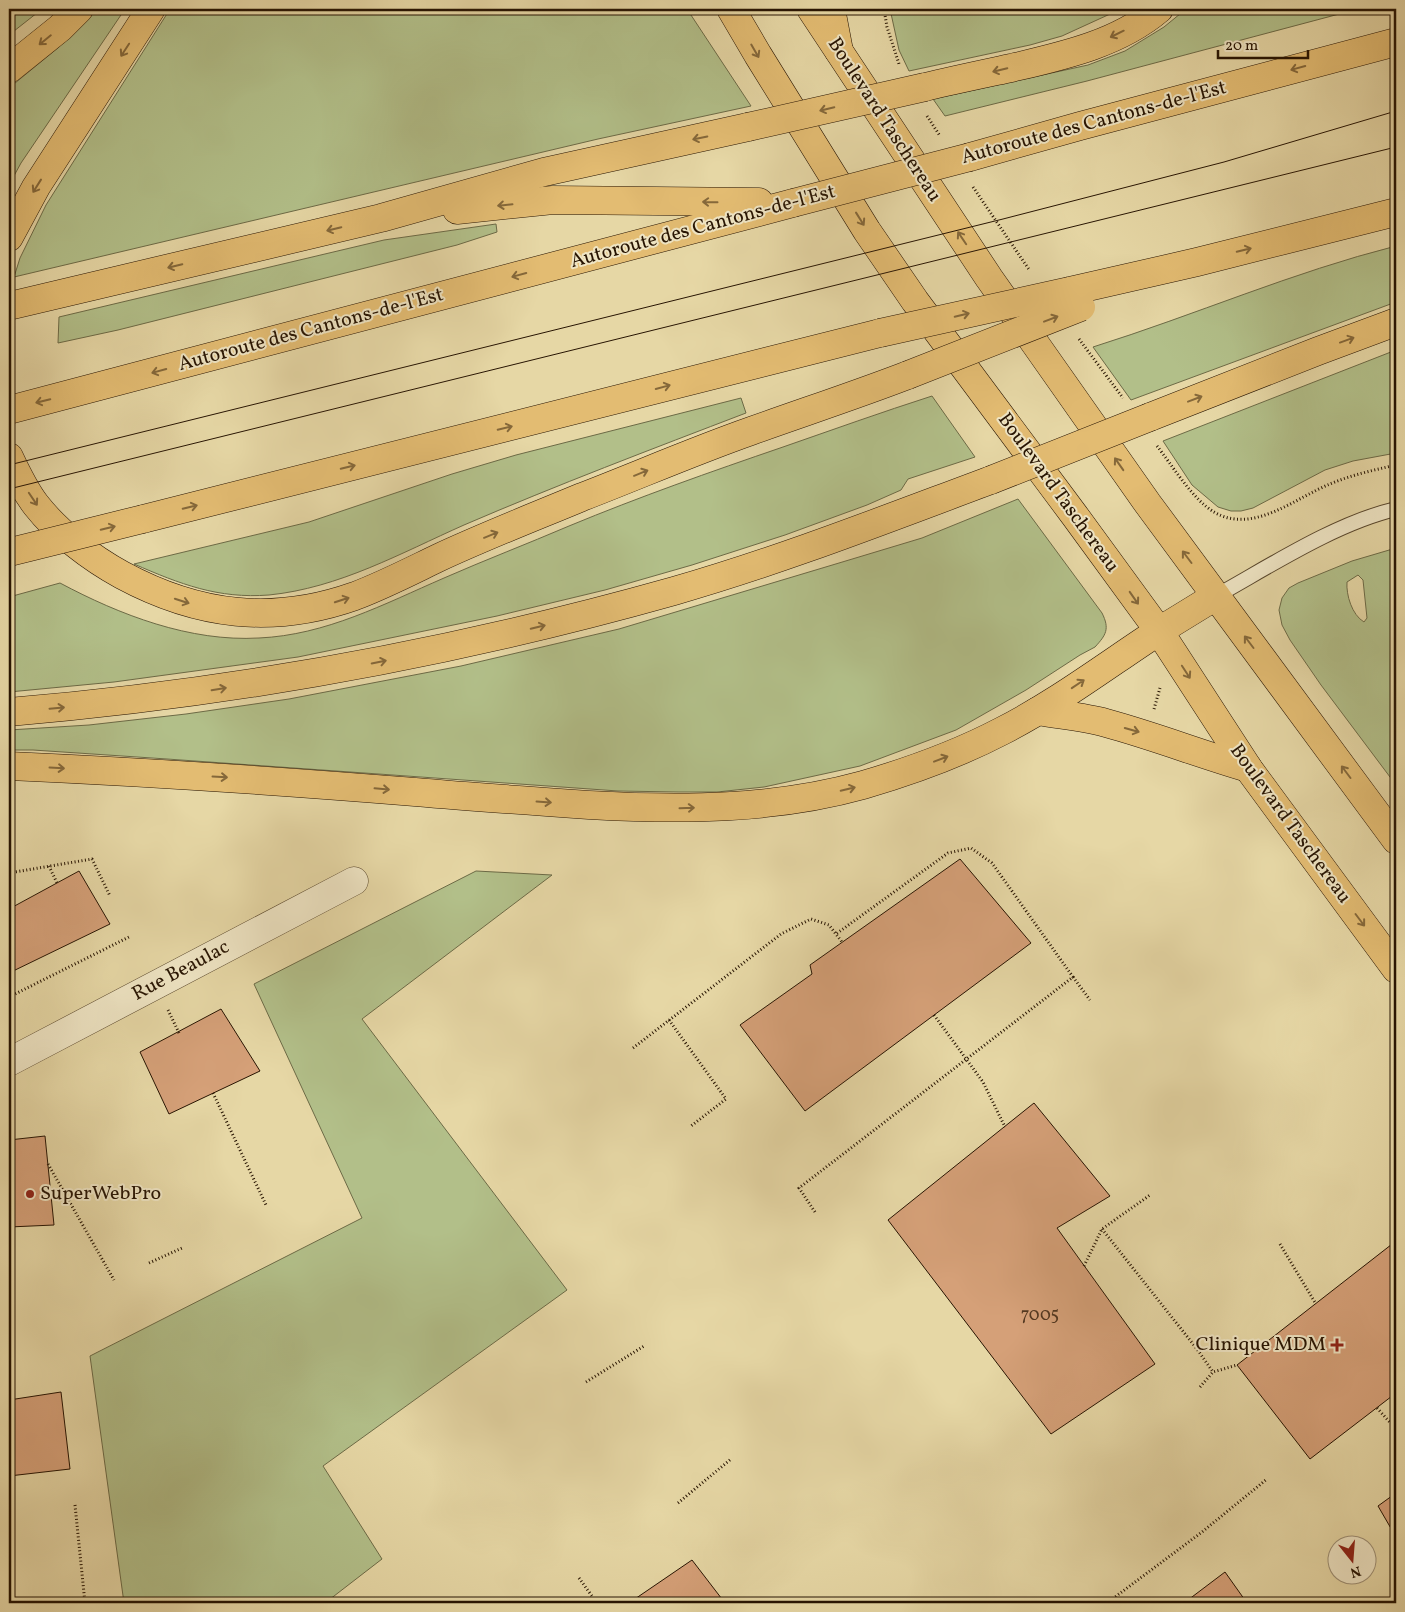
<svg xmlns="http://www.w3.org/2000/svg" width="1405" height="1612" viewBox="0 0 1405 1612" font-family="Vollkorn,serif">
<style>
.green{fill:#b2bf89;stroke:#6c6a46;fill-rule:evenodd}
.building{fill:#d5a078;stroke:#271402}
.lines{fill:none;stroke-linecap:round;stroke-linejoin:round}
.service-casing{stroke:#57452b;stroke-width:16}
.minor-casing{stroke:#57452b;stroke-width:29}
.primary-casing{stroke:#271402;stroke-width:29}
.motorway-casing{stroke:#271402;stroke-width:29}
.path{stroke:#271402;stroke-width:3;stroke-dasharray:1 2.5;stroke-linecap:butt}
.service{stroke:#efe5c4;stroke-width:14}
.minor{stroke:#efe5c4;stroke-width:28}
.primary{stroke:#e3bc72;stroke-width:28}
.motorway{stroke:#e3bc72;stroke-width:28}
.tram{stroke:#271402;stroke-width:1}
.motorway-bridge-casing{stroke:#271402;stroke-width:29;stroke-linecap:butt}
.motorway-bridge{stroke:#e3bc72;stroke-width:28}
.oneway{stroke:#85683a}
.poi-dot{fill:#8f2418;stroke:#efe5c4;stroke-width:2}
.labels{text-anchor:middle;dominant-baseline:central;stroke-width:4;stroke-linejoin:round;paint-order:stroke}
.number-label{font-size:18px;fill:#523720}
.street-label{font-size:20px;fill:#271402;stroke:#efe5c4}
.poi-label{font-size:20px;fill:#271402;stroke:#efe5c4;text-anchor:start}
</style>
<rect width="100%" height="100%" fill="#e6d7a5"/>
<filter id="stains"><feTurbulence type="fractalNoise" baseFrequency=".004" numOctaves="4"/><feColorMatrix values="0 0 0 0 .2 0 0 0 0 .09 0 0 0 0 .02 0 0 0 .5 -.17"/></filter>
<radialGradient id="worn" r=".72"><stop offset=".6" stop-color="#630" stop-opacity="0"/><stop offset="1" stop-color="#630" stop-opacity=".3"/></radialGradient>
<g class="green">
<polygon points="15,9 42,9 9,35 9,13"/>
<polygon points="96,9 125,9 21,163 9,185 9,88 59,47"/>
<polygon points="170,9 687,9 751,106 598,139 14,277 20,258 46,205"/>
<polygon points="890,9 1121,9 1062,36 1030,45 909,71 899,50"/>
<polygon points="1186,9 1358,9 1087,81 945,116 933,99 1088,65 1125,51 1164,27"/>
<polygon points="496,224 497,232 457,245 118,330 58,343 59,317 384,240"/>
<path d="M1396,246V302L1131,400L1093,347C1195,315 1293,272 1396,246Z"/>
<polygon points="1396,350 1396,453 1353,461 1325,470 1253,508 1241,511 1231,511 1218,507 1192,485 1163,441"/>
<path d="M932,396L975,457L908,479L901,490L867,505L785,535L692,565L605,590L497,616L298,657L114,682L9,692V597L60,583C120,615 190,642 259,638C326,635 384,604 444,578C485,560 527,544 569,526C639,497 710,472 783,447C832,430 882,412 932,396Z"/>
<path d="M741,398L746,413C652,449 557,485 464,525C401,553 339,588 269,595C218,599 180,584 134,564L309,522L452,474L516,455Z"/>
<path d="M1018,499L1102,613C1110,629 1106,635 1095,647L1080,655L1026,690L956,730L860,766L764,787L717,792H678L618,791L167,759L33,750H9V730L89,725L186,714L289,699L461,666L619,629L839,563L922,538Z"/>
<path d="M1396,548V785L1321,685L1290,640L1282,625L1279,610L1282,598L1289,588L1298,583L1352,561ZM1358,575L1363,580L1367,618L1364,622C1352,615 1346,595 1347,582Z"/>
<polygon points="476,871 552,875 362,1019 567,1290 323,1466 382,1559 325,1603 124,1603 90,1356 362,1218 254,984"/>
</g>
<g class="building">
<polygon points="960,859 1031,943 805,1111 740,1025 812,974 810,965"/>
<polygon points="79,871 110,924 9,973 9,909"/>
<polygon points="221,1009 260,1071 169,1114 140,1052"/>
<polygon points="1034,1103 1110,1196 1057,1228 1155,1364 1051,1434 888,1220"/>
<polygon points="45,1136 54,1225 9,1227 9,1140"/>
<polygon points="1396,1241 1396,1393 1310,1459 1237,1365"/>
<polygon points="61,1392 70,1469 9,1476 9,1400"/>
<polygon points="1396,1493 1396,1537 1378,1506"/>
<polygon points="692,1560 725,1603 629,1603"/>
<polygon points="1225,1572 1247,1603 1184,1603"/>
</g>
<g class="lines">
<g class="service-casing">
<path id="service" d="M1216,596C1270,566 1336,523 1396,509"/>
</g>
<g class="minor-casing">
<polyline id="minor" points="9,1062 354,881"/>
</g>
<g class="primary-casing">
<g id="primary">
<polyline points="731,9 758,55 867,231 915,301 1075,516 1159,631 1248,768 1396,969"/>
<polyline points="811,9 989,278 1148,504 1396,840"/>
<polyline points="1159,631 1216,596"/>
</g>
</g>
<g class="motorway-casing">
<g id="motorway">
<polyline points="831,9 839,51"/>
<polyline points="9,69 60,28 79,9"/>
<path d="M925,87C954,80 983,74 1011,68C1062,56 1118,44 1159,9"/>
<polyline points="970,157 1080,126 1396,42"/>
<polyline points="457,210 553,200 759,202"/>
<polyline points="9,237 36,187 151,9"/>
<polyline points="1070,291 1197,262 1396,212"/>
<polyline points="9,306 381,218 544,172 748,127"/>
<polyline points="9,410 793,203"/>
<polyline points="1150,417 1318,351 1396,322"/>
<path d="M9,457C17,474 25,491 36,505C58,533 91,558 122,575C198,616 273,625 355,596C384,585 411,571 438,558C485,536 534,517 582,497C639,475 694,451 751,431C804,412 856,395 908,375"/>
<polyline points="143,519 880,333"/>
<path d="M1038,711C1060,715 1084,717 1106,723C1154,736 1200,754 1248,768"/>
<path d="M9,712C236,693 454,653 674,591C782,560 886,519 991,480"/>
<path d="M9,766C145,772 280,781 415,792C473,797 531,801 589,805C681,810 773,810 863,785C911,771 958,754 1002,731C1057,703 1107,665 1159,631"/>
</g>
</g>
<g class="path">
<polyline points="884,9 887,27 899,64"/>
<polyline points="927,116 940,136"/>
<polyline points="973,187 1030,271"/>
<polyline points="1079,339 1123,398"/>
<path d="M1157,446C1172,465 1193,500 1214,512C1253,535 1295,498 1330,484C1351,475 1374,470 1396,465"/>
<polyline points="1154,709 1160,688"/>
<polyline points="49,866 57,883"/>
<polyline points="9,873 92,859 110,896"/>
<polyline points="1073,977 1090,1000"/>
<polyline points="9,997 131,936"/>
<polyline points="168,1010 179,1033"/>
<polyline points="934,1015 983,1082 1005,1127"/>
<polyline points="669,1020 726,1099 691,1126"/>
<polyline points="633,1048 781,934 811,919 829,925 842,942"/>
<polyline points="213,1093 266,1205"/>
<polyline points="48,1164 114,1280"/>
<polyline points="815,1212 799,1188 1073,977 992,863 971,848 948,853 836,934"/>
<polyline points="1102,1229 1197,1349 1213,1372"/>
<polyline points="1280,1244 1316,1304"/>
<polyline points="149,1263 182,1248"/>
<polyline points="1084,1266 1102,1229 1150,1195"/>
<polyline points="586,1382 644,1346"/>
<polyline points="1200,1387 1213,1372 1237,1365"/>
<polyline points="1377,1408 1396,1429"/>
<polyline points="678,1503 731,1459"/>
<polyline points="75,1505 85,1603"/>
<polyline points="579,1578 597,1603"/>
<polyline points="1107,1603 1202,1532 1267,1479"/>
</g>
<use href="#service" class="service"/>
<use href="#minor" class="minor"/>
<use href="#primary" class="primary"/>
<use href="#motorway" class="motorway"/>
<g class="tram">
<polyline points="9,465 1003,219 1224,162 1396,111"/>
<polyline points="9,489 1396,147"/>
</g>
<g class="motorway-bridge-casing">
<g id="motorway-bridge">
<polyline points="748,127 925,87"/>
<polyline points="793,203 970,157"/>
<polyline points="880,333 1070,291"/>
<polyline points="908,375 1081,307"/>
<polyline points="991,480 1150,417"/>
<polyline points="10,552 143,519"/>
</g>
</g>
<use href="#motorway-bridge" class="motorway-bridge"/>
</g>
<defs><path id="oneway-shaft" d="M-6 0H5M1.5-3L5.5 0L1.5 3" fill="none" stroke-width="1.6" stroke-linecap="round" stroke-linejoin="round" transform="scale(1.25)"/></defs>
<g class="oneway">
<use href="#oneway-shaft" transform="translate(1117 34) rotate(154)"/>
<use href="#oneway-shaft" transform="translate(45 40) rotate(141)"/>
<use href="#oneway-shaft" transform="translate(125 50) rotate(123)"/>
<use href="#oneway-shaft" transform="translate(755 51) rotate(60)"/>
<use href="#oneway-shaft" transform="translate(1298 68) rotate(165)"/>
<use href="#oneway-shaft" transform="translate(1000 70) rotate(167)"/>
<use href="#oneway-shaft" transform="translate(827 109) rotate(167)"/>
<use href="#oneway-shaft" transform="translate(700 138) rotate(168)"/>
<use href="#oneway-shaft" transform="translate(37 186) rotate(122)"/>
<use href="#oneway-shaft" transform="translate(710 202) rotate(-179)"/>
<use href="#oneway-shaft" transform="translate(505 205) rotate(174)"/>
<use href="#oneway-shaft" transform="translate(860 219) rotate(58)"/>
<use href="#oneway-shaft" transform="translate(334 229) rotate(167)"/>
<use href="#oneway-shaft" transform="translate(962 238) rotate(-124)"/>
<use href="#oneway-shaft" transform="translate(1244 250) rotate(-14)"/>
<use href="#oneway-shaft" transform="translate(175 266) rotate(167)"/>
<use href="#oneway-shaft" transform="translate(519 275) rotate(165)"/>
<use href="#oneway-shaft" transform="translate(962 315) rotate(-13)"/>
<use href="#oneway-shaft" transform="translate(1051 319) rotate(-21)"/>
<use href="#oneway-shaft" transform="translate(1347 340) rotate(-20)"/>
<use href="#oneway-shaft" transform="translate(159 371) rotate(165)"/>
<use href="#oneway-shaft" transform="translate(663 387) rotate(-15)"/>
<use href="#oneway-shaft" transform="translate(1195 399) rotate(-21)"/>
<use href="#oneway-shaft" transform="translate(43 401) rotate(166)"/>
<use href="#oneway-shaft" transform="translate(505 428) rotate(-14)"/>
<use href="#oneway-shaft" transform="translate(1119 464) rotate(-125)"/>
<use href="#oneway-shaft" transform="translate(348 467) rotate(-14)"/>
<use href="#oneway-shaft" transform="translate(641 473) rotate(-22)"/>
<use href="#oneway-shaft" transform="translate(33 499) rotate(56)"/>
<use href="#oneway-shaft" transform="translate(190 507) rotate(-14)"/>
<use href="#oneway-shaft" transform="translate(108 528) rotate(-14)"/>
<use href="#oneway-shaft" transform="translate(491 535) rotate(-22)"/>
<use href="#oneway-shaft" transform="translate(1187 557) rotate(-127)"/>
<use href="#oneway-shaft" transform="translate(1134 598) rotate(55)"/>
<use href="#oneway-shaft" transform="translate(342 600) rotate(-18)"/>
<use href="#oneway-shaft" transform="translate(182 601) rotate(18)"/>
<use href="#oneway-shaft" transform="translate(538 627) rotate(-14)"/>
<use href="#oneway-shaft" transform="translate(1249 642) rotate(-127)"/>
<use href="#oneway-shaft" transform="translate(379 662) rotate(-11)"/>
<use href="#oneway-shaft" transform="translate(1186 672) rotate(57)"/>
<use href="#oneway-shaft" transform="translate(1078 684) rotate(-34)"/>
<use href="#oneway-shaft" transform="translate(219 689) rotate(-9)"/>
<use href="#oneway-shaft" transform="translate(57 708) rotate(-5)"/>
<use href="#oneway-shaft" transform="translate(1132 730) rotate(16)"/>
<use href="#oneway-shaft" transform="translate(941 759) rotate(-21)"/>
<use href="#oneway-shaft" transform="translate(57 768) rotate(3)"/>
<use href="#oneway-shaft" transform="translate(1346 772) rotate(-127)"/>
<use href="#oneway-shaft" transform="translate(220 777) rotate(3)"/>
<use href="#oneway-shaft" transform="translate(382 789) rotate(5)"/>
<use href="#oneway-shaft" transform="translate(848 789) rotate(-13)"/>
<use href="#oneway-shaft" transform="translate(544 802) rotate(4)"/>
<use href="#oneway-shaft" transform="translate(687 808) rotate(-2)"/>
<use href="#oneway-shaft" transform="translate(1360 920) rotate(53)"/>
</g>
<g class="poi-dot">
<circle cx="30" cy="1194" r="5"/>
<path d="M1334.5 1337.5h5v5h5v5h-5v5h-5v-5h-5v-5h5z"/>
</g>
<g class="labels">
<g class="number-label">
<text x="1040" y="1315">7005</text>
</g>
<g class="street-label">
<text transform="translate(884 120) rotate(57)">Boulevard Taschereau</text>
<text transform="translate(1094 123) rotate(-15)">Autoroute des Cantons-de-l'Est</text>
<text transform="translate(703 227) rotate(-15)">Autoroute des Cantons-de-l'Est</text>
<text transform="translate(311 330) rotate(-15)">Autoroute des Cantons-de-l'Est</text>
<text transform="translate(1058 493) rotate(54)">Boulevard Taschereau</text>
<text transform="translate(1290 824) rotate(54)">Boulevard Taschereau</text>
<text transform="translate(181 971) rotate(-28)">Rue Beaulac</text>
</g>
<g class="poi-label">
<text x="40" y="1194">SuperWebPro</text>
<text x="1326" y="1345" text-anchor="end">Clinique MDM</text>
</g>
</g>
<rect width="1405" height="1612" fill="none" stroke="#e6d7a5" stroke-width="30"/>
<rect x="10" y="10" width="1385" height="1592" fill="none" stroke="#271402" stroke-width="2.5"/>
<rect x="15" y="15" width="1375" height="1582" fill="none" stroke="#271402"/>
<g transform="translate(1352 1560) rotate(163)"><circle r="24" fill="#efe5c4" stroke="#9f9176"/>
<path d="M0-4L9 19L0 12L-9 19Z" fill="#8f2418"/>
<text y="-8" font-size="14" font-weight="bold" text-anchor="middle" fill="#271402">N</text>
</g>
<path d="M1218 50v8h90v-8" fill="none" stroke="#271402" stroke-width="2.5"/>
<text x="1225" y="50" font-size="15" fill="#271402" stroke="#efe5c4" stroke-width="4" paint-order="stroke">20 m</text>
<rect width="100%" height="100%" filter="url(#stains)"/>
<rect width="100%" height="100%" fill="url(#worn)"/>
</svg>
